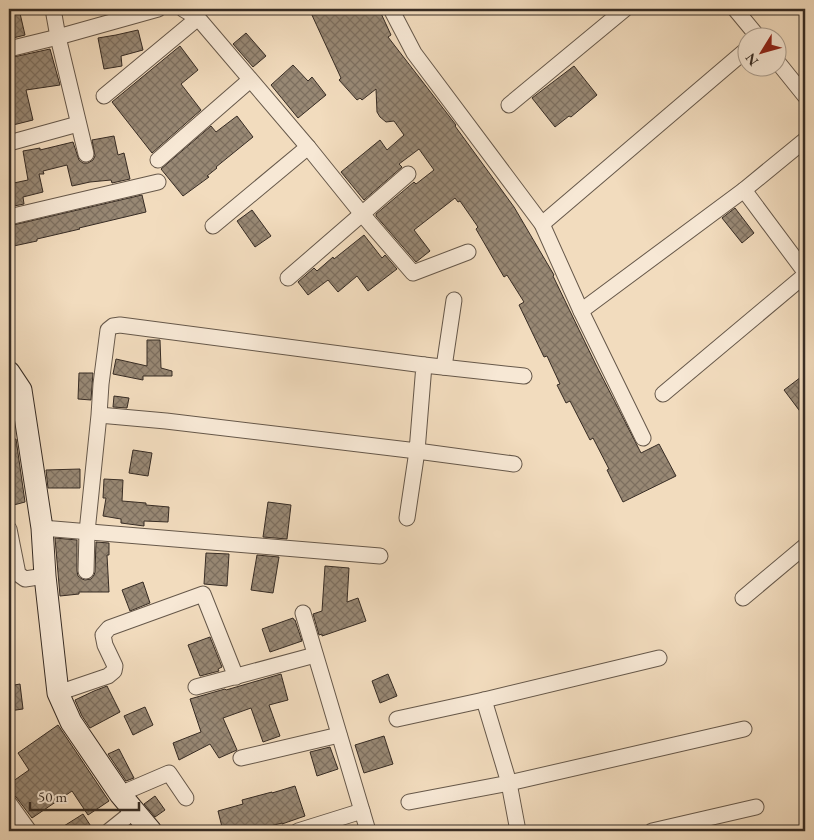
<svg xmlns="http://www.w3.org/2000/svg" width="814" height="840" viewBox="0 0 814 840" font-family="'EB Garamond',serif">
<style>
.building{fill:url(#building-cross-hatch);stroke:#372c24}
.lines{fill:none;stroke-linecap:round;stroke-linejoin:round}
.street-casing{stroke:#66584a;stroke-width:17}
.secondary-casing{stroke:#372c24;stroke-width:23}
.street{stroke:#f7e8d5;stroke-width:15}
.secondary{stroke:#f7e8d5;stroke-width:21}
</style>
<defs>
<pattern id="building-cross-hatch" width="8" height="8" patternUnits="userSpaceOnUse" patternTransform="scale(1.25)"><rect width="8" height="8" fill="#988874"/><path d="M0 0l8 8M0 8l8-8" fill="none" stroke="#7d6f5f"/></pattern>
</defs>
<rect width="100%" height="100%" fill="#f2dcbe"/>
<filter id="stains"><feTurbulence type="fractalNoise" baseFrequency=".004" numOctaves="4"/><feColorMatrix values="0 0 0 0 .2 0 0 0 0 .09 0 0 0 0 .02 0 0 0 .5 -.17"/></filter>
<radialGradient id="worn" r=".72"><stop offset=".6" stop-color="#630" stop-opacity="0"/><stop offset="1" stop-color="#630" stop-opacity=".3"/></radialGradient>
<g class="building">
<polygon points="9,9 19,9 25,35 9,39"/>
<polygon points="319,9 379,9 391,35 388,37 456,125 455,126 514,207 554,275 553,276 596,365 641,453 659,444 676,476 623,502 607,470 609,469 593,438 590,440 570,401 566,403 557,385 560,384 547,356 544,357 519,305 524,302 507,275 504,277 476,229 478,227 460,201 458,202 455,198 414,230 430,251 416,262 376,216 376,214 414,182 416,184 434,170 419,149 399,164 402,167 364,200 341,172 380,140 387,150 404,135 394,121 386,122 380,117 377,112 376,89 362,100 360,98 357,100 339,80 341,78 311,13"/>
<polygon points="138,30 143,50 121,56 122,66 104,69 98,38 116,35"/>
<polygon points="246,33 266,56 253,67 233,44"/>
<polygon points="180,46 198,70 181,84 201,110 152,153 112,102"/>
<polygon points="50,49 60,85 26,90 33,120 9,126 9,58"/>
<polygon points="293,65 308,81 312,77 326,95 298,118 271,85"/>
<polygon points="574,66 597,95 571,117 569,116 555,127 532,98"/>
<polygon points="237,116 253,137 216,167 217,168 207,176 209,177 183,196 161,169 211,126 216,132"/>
<polygon points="114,136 118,155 124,153 130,179 112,183 111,180 90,182 72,186 67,165 43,171 44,174 39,174 43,192 23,197 24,204 9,207 9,184 28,180 23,151 40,148 40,150 73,142 79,160 83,163 88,163 93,160 95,156 92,140"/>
<polygon points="142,195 146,212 79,228 80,229 37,239 37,241 9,247 9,226"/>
<polygon points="735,208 754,233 742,243 722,218"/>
<polygon points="252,210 271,236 255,247 237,221"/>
<polygon points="364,235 382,258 385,255 397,269 368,291 357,276 338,292 328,280 308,295 298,282 314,268 317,271 333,257 334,259"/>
<polygon points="147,340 160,340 161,368 172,371 172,376 143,376 143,380 113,374 116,359 147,366"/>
<polygon points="79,373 93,373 91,400 78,399"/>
<polygon points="805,374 805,418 784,390"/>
<polygon points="114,396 129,398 127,408 113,407"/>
<polygon points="16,439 25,502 10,506 9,498 9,440"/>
<polygon points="133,450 152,453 148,476 129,473"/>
<polygon points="80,469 80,488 48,488 46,470"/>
<polygon points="104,479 123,480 122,501 146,503 146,505 169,507 168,522 144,521 144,526 121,523 121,519 103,516 106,498 103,498"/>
<polygon points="268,502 291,505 287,539 263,537"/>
<polygon points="55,538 77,540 77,571 78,576 82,579 85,580 91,579 94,575 95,572 96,542 109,543 109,555 107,555 109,592 79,592 79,594 60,596"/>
<polygon points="206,553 229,554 227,586 204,584"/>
<polygon points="257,555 279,557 273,593 251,590"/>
<polygon points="325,566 349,568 347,602 358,598 366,621 322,636 322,634 319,635 313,614 322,611"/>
<polygon points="143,582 150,603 130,611 122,590"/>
<polygon points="293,618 294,620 295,620 302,641 270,652 262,629"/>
<polygon points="210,637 222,667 218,669 219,671 200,676 188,645"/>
<polygon points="281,674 288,700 269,705 280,736 263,742 251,708 223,718 237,750 219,758 210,744 179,760 173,743 201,732 190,699 225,689 226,690"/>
<polygon points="388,674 397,696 380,703 372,681"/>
<polygon points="20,684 23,709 9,711 9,686"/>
<polygon points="107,686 120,712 90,728 82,716 75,700 94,691"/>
<polygon points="145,707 153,725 133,735 124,716"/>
<polygon points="58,725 109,801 88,815 72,791 32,818 16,797 13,795 9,794 9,784 29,770 18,753"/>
<polygon points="384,736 393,764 364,773 355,745"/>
<polygon points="330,747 338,769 317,776 310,752"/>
<polygon points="119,749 134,778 126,781 108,754"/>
<polygon points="295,786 305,816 282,824 282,823 251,831 223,831 218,811 243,804 242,800 272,792 272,793"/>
<polygon points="155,796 165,810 155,817 144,804"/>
<polygon points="83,814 94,831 56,831"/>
</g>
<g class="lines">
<g class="street-casing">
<g id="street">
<polyline points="53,9 58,37 86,154"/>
<polyline points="183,9 198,18 308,147 362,214 413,273 468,252"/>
<polyline points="391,9 414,53 542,224 581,311 643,438"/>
<polyline points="735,9 759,38"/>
<polyline points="9,49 58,37 158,9"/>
<polyline points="776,60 805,96"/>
<polyline points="104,96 198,18"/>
<polyline points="509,105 625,9"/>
<polyline points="9,143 78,124"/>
<polyline points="158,160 250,80"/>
<polyline points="744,190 805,272"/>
<polyline points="9,217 158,182"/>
<polyline points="542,224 746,50"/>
<polyline points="213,226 308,147"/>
<polyline points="288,278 408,174"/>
<polyline points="581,311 744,190 805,140"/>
<polyline points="424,365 524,376"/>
<polyline points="444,367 454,300"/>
<polyline points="663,394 805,275"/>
<polyline points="407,518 417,451 514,464"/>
<polyline points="42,528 380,556"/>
<polyline points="9,529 18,574 25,579 45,576"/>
<polyline points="86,571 87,532 99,415 101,384 108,330 113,326 120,325 424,365 417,451 166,421 99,415"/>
<polyline points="743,598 805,546"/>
<polyline points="303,613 368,831"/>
<polyline points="196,687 315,655"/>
<polyline points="58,693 108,676 114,671 115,666 105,645 103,635 109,628 203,594 236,677"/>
<polyline points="484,700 509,783 518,831"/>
<polyline points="397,719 484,700 659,658"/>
<polyline points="241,758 339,735"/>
<polyline points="120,794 169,773 186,798"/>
<polyline points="409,802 509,783 744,729"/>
<polyline points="9,803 29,831"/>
<polyline points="109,831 134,811"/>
<polyline points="298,831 362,811"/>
<polyline points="652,831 756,807"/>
</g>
</g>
<g class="secondary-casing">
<polyline id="secondary" points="9,372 21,390 42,528 45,576 58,693 71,722 120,794 151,831"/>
</g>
<use href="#street" class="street"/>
<use href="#secondary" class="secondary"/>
</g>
<rect width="814" height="840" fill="none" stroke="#f2dcbe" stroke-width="30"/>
<rect x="10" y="10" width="794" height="820" fill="none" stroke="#372c24" stroke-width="2.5"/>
<rect x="15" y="15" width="784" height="810" fill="none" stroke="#372c24"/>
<g transform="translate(762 52) rotate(233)"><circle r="24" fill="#f7e8d5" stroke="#aa9d8e"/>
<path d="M0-4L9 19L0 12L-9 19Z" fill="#8f2418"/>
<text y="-8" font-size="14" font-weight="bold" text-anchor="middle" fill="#372c24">N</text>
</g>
<path d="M30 802v8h109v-8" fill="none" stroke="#372c24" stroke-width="2.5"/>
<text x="38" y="802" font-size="15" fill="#372c24" stroke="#f7e8d5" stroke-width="4" paint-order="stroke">50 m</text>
<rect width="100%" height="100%" filter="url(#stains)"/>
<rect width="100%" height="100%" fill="url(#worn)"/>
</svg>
